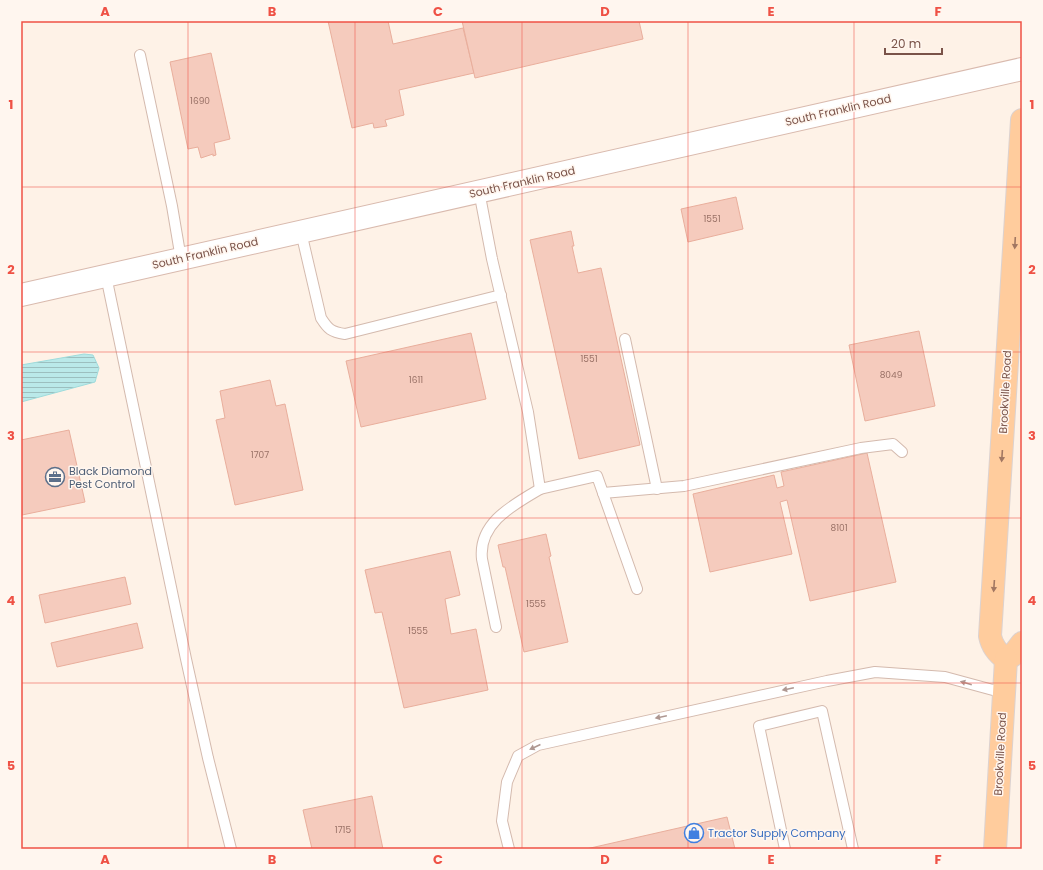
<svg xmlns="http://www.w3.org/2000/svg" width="1043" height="870" viewBox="0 0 1043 870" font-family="Poppins,sans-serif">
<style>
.water{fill:url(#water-rules);stroke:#9fdcdc}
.building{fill:#f5cbbd;stroke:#e9ae9c}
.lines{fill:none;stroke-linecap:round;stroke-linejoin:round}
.service-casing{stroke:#d4baae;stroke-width:12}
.secondary-casing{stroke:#d9baae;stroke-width:24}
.primary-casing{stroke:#dcd2d0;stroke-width:24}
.service{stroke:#fff;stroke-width:10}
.secondary{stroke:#fff;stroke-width:22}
.primary{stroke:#ffcc9d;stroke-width:22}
.oneway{fill:#a27762}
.oneway2{fill:#af9892}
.grid{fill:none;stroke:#ef5145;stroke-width:1;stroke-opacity:0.55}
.labels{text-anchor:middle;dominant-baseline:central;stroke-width:3;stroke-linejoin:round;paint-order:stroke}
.number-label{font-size:9px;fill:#997166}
.street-label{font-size:11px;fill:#7a5349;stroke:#fff6ef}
.service-label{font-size:11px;fill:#4e5e75;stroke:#fff6ef;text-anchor:start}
.shop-label{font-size:11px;fill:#366cbe;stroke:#fff6ef;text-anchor:start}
.neatline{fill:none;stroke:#ef5145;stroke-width:1.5}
.grid-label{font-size:13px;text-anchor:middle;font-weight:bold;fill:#ef5145}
</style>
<defs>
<pattern id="water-rules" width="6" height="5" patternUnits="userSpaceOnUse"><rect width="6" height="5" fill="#bae9e9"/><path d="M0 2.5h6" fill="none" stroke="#9cbfbf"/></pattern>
</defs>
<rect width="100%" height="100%" fill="#fef2e7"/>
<polygon class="water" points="84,354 93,355 99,368 95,382 21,402 21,365"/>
<g class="building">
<polygon points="328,21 388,21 393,44 463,28 474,73 399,90 404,115 385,120 387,126 374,128 373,123 352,128"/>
<polygon points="462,21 639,21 643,39 475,78"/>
<polygon points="211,53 230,139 214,143 216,155 213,156 213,154 201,158 198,147 188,149 170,62"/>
<polygon points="736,197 743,229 688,242 681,209"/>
<polygon points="571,231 574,246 572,246 578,273 601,268 640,445 579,459 530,240"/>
<polygon points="919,331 935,406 865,421 849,345"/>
<polygon points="471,333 486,399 361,427 346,361"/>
<polygon points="270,380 276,406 285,404 303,490 235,505 216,420 225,418 220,391"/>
<polygon points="69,430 85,502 22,515 21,440"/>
<polygon points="867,453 896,582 810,601 787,500 780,502 792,554 710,572 693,494 774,475 777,488 784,486 781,472"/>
<polygon points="546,534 551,556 549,557 568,642 524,652 505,567 503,567 498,545"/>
<polygon points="450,551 460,595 445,599 451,634 476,629 488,690 404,708 382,612 375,613 365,570"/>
<polygon points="125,577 131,604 45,623 39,595"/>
<polygon points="137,623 143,648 57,667 51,643"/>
<polygon points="372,796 383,849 312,849 303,810"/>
<polygon points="727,817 735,849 586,849"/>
</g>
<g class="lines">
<g class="service-casing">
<g id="service">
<polyline points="140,55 172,206 181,259"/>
<polyline points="479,191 492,259 528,412 540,489 597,476 637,589"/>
<path d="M301,232L321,318C328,329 331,332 345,334L501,295"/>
<polyline points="106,276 186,659 208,758 231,849"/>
<polyline points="625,339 657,489"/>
<polyline points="603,493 684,486 861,448 893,444 902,452"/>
<path d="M496,627L482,559C478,523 513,505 540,489"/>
<polyline points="509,849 502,821 507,782 518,756 538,745 827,681 875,672 945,677 1004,693"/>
<polyline points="785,849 759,726 822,711 853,849"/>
</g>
</g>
<g class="secondary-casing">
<polyline id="secondary" points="21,295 1022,69"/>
</g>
<g class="primary-casing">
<g id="primary">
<path d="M1006,659C997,653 992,646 990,636L1022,120"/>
<polyline points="1006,659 1012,656 1022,643"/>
<polyline points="995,849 1006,659"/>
</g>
</g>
<use href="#service" class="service"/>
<use href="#secondary" class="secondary"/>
<use href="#primary" class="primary"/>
</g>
<defs><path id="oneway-solid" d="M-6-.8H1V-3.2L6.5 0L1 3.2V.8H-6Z"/></defs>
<g class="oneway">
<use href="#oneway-solid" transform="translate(1015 243) rotate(93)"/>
<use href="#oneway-solid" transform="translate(1002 456) rotate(94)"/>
<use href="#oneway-solid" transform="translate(994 586) rotate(94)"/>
</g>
<g class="oneway2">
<use href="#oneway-solid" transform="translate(966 683) rotate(-164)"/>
<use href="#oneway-solid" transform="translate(788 689) rotate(168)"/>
<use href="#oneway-solid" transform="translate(661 717) rotate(168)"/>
<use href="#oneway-solid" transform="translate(535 747) rotate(155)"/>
</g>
<path class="grid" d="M188,21V849M355,21V849M522,21V849M688,21V849M854,21V849M21,187H1022M21,352H1022M21,518H1022M21,683H1022"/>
<defs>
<g id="office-ring" transform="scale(1)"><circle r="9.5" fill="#fff6ef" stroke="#5c6f8a" stroke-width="1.5"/><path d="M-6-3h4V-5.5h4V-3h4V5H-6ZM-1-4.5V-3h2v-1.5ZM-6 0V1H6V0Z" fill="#5c6f8a"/></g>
<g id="shop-ring" transform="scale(1)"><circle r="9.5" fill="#fff6ef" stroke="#3f7fe0" stroke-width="1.5"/><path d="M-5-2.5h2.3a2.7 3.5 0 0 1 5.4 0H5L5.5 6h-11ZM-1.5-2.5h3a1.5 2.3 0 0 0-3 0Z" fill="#3f7fe0"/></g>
</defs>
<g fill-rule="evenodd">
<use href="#office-ring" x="55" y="477"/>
<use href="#shop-ring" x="694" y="833"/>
</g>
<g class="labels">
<g class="number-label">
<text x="200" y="101">1690</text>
<text x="712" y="219">1551</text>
<text x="589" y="359">1551</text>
<text x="891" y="375">8049</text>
<text x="416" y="380">1611</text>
<text x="260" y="455">1707</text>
<text x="839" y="528">8101</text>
<text x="536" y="604">1555</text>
<text x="418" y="631">1555</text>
<text x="343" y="830">1715</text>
</g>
<g class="street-label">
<text transform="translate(838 110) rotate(-13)">South Franklin Road</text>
<text transform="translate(522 182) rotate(-13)">South Franklin Road</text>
<text transform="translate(205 253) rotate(-13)">South Franklin Road</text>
<text transform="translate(1005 392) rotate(-87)">Brookville Road</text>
<text transform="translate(1000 754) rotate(-87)">Brookville Road</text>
</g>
<g class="service-label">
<text x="69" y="471">Black Diamond<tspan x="69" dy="13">Pest Control</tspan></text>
</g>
<g class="shop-label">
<text x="708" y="833">Tractor Supply Company</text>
</g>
</g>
<rect width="1043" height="870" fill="none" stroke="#fff6ef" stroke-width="44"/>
<path d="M885 48v6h57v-6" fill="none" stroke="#7a5349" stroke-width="2"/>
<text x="891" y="48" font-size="12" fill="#7a5349" stroke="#fff6ef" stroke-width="3" paint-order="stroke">20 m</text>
<rect x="22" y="22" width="999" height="826" class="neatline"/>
<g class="grid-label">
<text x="105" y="16">A</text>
<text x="272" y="16">B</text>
<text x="438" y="16">C</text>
<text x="605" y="16">D</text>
<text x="771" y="16">E</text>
<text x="938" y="16">F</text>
<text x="11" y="109">1</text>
<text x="1032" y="109">1</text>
<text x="11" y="274">2</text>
<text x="1032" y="274">2</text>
<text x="11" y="440">3</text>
<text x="1032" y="440">3</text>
<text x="11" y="605">4</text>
<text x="1032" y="605">4</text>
<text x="11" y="770">5</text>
<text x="1032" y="770">5</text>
<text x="105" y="864">A</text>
<text x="272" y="864">B</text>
<text x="438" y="864">C</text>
<text x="605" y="864">D</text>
<text x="771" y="864">E</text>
<text x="938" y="864">F</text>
</g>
</svg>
